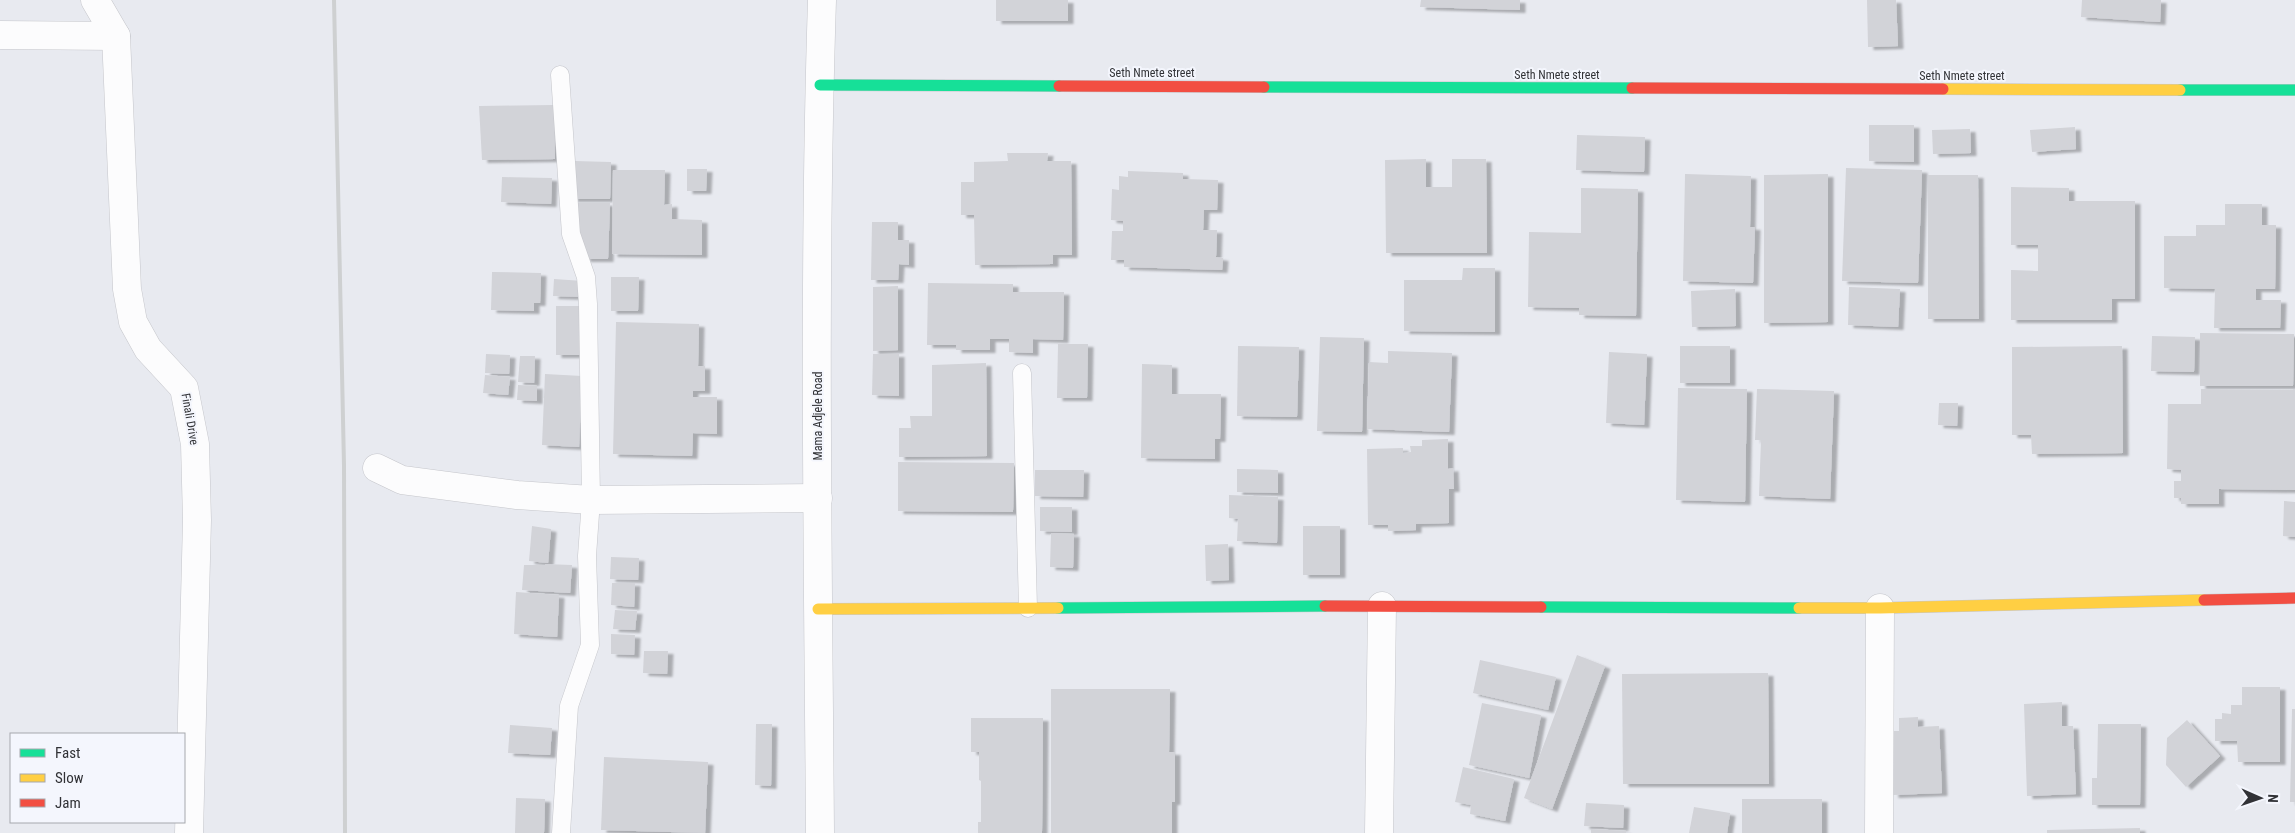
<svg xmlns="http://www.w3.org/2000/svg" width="2295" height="833" viewBox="0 0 2295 833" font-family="'Roboto Condensed',sans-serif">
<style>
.building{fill:#d2d3d8;filter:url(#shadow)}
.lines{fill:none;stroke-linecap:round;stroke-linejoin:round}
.lane-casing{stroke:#c5c6cb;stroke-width:19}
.street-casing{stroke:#c5c6cb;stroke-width:29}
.fast-casing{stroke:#c5c6cb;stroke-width:12}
.slow-casing{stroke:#c5c6cb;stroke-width:12}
.jam-casing{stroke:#c5c6cb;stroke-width:12}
.lane{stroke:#fcfcfd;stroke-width:18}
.street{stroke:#fcfcfd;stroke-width:28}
.fast{stroke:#16e098;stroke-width:11}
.slow{stroke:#ffcf43;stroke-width:11}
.jam{stroke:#f24e42;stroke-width:11}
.rail{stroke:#ced0d1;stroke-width:4}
.labels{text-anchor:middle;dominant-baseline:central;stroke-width:4;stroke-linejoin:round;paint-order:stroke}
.street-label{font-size:12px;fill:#313236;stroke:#f4f6fd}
</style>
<defs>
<filter id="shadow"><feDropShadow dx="5.5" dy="3" stdDeviation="1" flood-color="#0004"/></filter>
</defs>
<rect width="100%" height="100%" fill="#e8eaf0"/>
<g class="building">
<rect x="996" y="0" width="72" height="21"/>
<polygon points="1421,0 1520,0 1520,10 1420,7"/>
<polygon points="1867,0 1896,0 1898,46 1868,47"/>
<polygon points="2082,0 2161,0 2160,22 2081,17"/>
<polygon points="554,105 555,159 482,160 479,106"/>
<polygon points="1869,125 1914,125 1914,162 1869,161"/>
<polygon points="2075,127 2076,149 2032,152 2030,130"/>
<polygon points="1970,129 1971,153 1933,154 1932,130"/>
<polygon points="1577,135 1645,137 1644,172 1576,170"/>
<polygon points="1007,153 1048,153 1047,161 1071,161 1072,255 1053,255 1053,264 975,265 974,215 961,215 961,182 974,182 974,162 1008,161"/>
<polygon points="1426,159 1426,187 1452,187 1452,159 1486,159 1487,253 1386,253 1385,160"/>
<polygon points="574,161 611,162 610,199 572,199"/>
<polygon points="1846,168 1922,170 1918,283 1842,281"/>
<polygon points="687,169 707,169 706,191 687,191"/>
<polygon points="613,170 665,170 664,205 672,204 672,219 702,220 702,255 612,254"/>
<polygon points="1128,171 1183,173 1183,179 1218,180 1217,210 1204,210 1203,230 1217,230 1216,257 1223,258 1222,270 1124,267 1124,260 1111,260 1112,231 1123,231 1123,221 1111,220 1112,189 1119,190 1119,176 1128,177"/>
<polygon points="1685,174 1751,176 1750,227 1755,227 1753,283 1683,281"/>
<polygon points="1828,174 1828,322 1764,323 1764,175"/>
<polygon points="1928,175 1978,175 1979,319 1928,319"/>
<polygon points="502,177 552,178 551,204 501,202"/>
<polygon points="2011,187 2069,188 2069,201 2135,201 2135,299 2112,299 2112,320 2011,320 2011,270 2038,271 2038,245 2011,245"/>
<polygon points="1581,188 1638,189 1636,316 1579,315 1579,308 1528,307 1529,232 1581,233"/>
<polygon points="572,203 610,203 608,259 585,259"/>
<polygon points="2225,204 2262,204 2262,225 2276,225 2275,289 2256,289 2256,300 2281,300 2280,328 2214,328 2215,289 2164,288 2164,236 2196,236 2196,225 2225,225"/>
<polygon points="872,222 898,222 898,240 909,240 909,265 899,264 898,280 871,280"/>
<polygon points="1463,268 1495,268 1495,332 1404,331 1404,280 1462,280"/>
<polygon points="492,272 541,273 540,303 534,303 534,311 491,310"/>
<polygon points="611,277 639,277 638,311 611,311"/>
<polygon points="554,279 583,281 583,297 553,296"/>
<polygon points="928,283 1013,284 1013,292 1064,292 1063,340 1033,339 1033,353 1009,352 1009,339 990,339 990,350 956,350 956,345 927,345"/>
<polygon points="898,286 898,350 873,351 873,287"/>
<polygon points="1849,287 1900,289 1898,327 1848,325"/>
<polygon points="1735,289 1736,326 1692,327 1691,291"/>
<rect x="556" y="306" width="27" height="49"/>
<polygon points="616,322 699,324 698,366 705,366 705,391 693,391 693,397 717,397 717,434 693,433 692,456 613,454"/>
<polygon points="2200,333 2294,334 2293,386 2200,386"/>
<polygon points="2152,336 2195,337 2194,372 2151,371"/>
<polygon points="1320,337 1364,338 1362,432 1317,431"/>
<polygon points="1058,344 1088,344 1087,398 1057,398"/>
<polygon points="1238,346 1299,347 1297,417 1237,416"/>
<rect x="1680" y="346" width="50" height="37"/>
<polygon points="2122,346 2123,453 2032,454 2031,435 2012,435 2012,347"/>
<polygon points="1388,351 1452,353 1449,432 1367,429 1369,362 1388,363"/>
<polygon points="1609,352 1647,354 1644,425 1606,423"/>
<polygon points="486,354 510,355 509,374 485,373"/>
<polygon points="873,354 899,354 899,396 872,395"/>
<polygon points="520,356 535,356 534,383 518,382"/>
<polygon points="986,363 987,456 899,457 899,428 911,428 910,416 932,416 932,365"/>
<polygon points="1142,364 1172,365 1172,394 1221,394 1220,439 1215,439 1215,459 1141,458"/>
<polygon points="545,374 582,376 579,447 542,445"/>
<polygon points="485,375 510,377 508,395 483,393"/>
<polygon points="518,385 537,386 537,401 517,400"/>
<polygon points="1678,388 1747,389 1745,502 1676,500"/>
<polygon points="1757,389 1834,391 1830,499 1759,496 1761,440 1755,440"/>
<polygon points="2201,389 2295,390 2295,490 2219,489 2219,504 2181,504 2181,498 2174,498 2174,481 2181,481 2181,470 2167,469 2168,404 2201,404"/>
<polygon points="1939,403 1958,403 1957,426 1938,425"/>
<polygon points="1448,439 1448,469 1453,468 1454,489 1449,489 1449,523 1416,524 1416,530 1388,531 1388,525 1368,525 1367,449 1403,448 1403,453 1411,452 1410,446 1422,446 1422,440"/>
<polygon points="898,462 1014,463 1013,512 898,511"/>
<polygon points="1237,469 1278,470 1278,493 1237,492"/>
<polygon points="1035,470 1084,470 1083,497 1035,496"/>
<polygon points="1229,495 1278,497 1277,543 1237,541 1238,519 1229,518"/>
<polygon points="2284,501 2295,502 2295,537 2283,536"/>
<polygon points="1040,507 1072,507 1072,532 1040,531"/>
<polygon points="532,526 551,529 548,563 529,561"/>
<rect x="1303" y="526" width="37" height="49"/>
<polygon points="1051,533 1074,534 1073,568 1050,567"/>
<polygon points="1228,544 1229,580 1206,581 1205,545"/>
<polygon points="611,557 639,558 638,580 610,579"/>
<polygon points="545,564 572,565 570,593 522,590 524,565 545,565"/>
<polygon points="612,583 635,583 634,607 611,605"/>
<polygon points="516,592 559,595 557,637 514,634"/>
<polygon points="615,610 637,611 635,630 613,629"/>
<polygon points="611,634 635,635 634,655 611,654"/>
<polygon points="644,651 668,651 667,674 643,673"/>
<polygon points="1577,655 1605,666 1552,809 1524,798"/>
<polygon points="1480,660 1556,677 1548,710 1473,693"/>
<polygon points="1768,673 1769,784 1623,784 1622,674"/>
<polygon points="2242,687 2280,687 2280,762 2238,762 2237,741 2215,741 2215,719 2222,719 2222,713 2231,714 2231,705 2242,705"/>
<polygon points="1051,689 1170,689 1169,752 1175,752 1175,802 1172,802 1172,833 1051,833"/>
<polygon points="2062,702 2062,726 2073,726 2076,794 2027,796 2024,704"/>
<polygon points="1482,703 1541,715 1529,778 1469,765"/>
<polygon points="2292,709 2295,709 2295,802 2290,802"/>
<polygon points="1918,717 1918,727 1939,726 1942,793 1893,795 1891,731 1899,731 1899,718"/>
<polygon points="971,718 1043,718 1042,833 978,833 978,822 981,822 981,781 979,780 979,752 971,752"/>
<polygon points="2187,720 2220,756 2186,787 2166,765 2167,738"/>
<polygon points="756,724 772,724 771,786 755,785"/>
<polygon points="2098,724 2141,724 2140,805 2092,805 2092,778 2097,778"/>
<polygon points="510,725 552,728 550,755 508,753"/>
<polygon points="604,757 708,762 705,833 601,830"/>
<polygon points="1463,767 1514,779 1505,821 1470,814 1471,805 1455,802"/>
<polygon points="516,798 545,799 544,833 515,833"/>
<rect x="1742" y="799" width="80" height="34"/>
<polygon points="1586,803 1624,805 1623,828 1584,826"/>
<polygon points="1694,807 1730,813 1727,833 1689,833"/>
<polygon points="2140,828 2140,833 2047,833 2047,830"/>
<polygon points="1591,829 1626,831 1626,833 1591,833"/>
</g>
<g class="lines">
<g class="lane-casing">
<g id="lane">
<polyline points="560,75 571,234 586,277 588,304 591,500 587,556 590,645 569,706 561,833"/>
<polyline points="1022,373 1028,608"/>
</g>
</g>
<g class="street-casing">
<g id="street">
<polyline points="95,0 116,36 127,289 133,322 148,349 184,388 195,444 197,520 189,833"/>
<polyline points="0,35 116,36"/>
<polyline points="377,468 402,480 517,495 591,500 818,498"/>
<path d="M820,833C818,556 813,277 822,0"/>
<polyline points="1379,833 1382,606"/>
<polyline points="1879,833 1880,608"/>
</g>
</g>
<g class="fast-casing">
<g id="fast">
<polyline points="820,85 1059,86"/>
<polyline points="1264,87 1632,88"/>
<polyline points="2180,90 2295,90"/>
<polyline points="1541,607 1799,608"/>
<polyline points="1058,608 1325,606"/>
</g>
</g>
<g class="slow-casing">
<g id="slow">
<polyline points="1943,89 2180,90"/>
<polyline points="1799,608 1880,608 2204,600"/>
<polyline points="818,609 1058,608"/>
</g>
</g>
<g class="jam-casing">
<g id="jam">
<polyline points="1059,86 1264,87"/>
<polyline points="1632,88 1943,89"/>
<polyline points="2204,600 2295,598"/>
<polyline points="1325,606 1541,607"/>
</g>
</g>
<use href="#lane" class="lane"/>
<use href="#street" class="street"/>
<use href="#fast" class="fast"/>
<use href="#slow" class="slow"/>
<use href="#jam" class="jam"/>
<polyline class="rail" points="334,0 344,465 345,833"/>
</g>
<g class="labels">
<g class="street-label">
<text x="1152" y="73">Seth Nmete street</text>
<text x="1557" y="75">Seth Nmete street</text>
<text x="1962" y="76">Seth Nmete street</text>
<text transform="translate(818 416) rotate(-90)">Mama Adjele Road</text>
<text transform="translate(190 419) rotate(80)">Finali Drive</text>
</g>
</g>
<rect x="10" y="733" width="175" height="90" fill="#f4f6fd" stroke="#a6a8ad"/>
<rect x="20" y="749" width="25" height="8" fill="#16e098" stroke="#a6a8ad"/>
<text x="55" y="758" font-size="15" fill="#313236">Fast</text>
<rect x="20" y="774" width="25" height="8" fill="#ffcf43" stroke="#a6a8ad"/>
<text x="55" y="783" font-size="15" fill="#313236">Slow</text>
<rect x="20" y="799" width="25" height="8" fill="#f24e42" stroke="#a6a8ad"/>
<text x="55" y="808" font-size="15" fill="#313236">Jam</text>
<g transform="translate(2260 798) rotate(92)" stroke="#f4f6fd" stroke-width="4" paint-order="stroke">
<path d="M0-4L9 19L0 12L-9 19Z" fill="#313236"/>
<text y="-8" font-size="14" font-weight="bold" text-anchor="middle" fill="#313236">N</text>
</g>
</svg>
